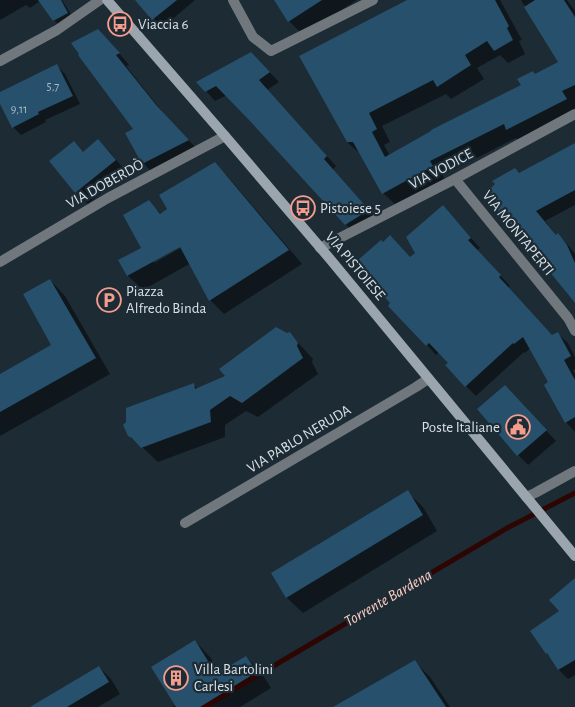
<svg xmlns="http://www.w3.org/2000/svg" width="575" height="707" viewBox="0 0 575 707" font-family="'Alegreya Sans',sans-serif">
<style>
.shadow{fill:#0007;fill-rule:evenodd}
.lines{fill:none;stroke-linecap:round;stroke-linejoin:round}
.stream{stroke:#2d0603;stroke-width:5}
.building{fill:#26506c}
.minor{stroke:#71787d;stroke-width:10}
.tertiary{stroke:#71787d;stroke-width:10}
.secondary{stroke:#9aa5ae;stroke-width:10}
.labels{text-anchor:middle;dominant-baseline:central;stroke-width:4.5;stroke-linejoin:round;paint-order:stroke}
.number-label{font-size:12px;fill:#abbcc8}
.poi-label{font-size:15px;fill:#d7e0e6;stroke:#1d2b35;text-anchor:start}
.street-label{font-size:15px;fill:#d7e0e6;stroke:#1d2b35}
.water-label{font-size:16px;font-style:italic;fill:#fccbc1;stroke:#1d2b35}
</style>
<rect width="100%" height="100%" fill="#1d2b35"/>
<g class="shadow">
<polygon points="0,0 62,0 75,21 62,28 54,20 40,1 30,8 26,5 0,20"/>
<polygon points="138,0 195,0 162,28"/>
<polygon points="275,0 357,0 303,35 289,21"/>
<polygon points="410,0 500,0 522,40 519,41 525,54 508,63 500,55 477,68 484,79 451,99 446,94 382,126 390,142 384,145 390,156 522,86 536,75 560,63 521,0 567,0 575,11 575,115 521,142 516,138 443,175 445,180 397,206 383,193 363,156 349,144 301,57"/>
<polygon points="109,41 129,65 126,66 168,119 199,151 154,174 143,163"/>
<polygon points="261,63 279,82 267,90 336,166 332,170 378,220 355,234 227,95 215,101 198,82"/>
<polygon points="57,66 65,74 80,104 45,120 46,122 21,135 13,127 0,101 0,93"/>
<polygon points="98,141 110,152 126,172 88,204 76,192 74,143 84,153"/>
<polygon points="575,145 575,205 545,221 557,236 558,235 568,245 575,254 575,303 510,222 485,195 515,169 520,174"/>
<path d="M215,164L229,178L302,264L224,314L210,300L191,263L143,290L128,276L120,261L142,248L149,202L162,215ZM185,243L186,245L154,263V260Z"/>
<polygon points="452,217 480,248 477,250 510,286 508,288 552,337 558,334 568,343 575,357 575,369 573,370 575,374 575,432 566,422 550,383 530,348 525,353 524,352 476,396 466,386 450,363 439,352 436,355 427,345 392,303 410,258"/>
<polygon points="50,280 65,296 110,374 0,436 0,375 53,345"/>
<polygon points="287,334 290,334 313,359 312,362 318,374 258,417 246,411 225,425 225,437 158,462 129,435 193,385 198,389 227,377"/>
<polygon points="515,398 556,441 528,465 518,455"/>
<polygon points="407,492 423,507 437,531 303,613 287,598 273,574"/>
<polygon points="575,582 575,675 568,679 559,670 532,632 561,612"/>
<polygon points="195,641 210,657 220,673 246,657 261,672 271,688 240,707 172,707 176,705"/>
<polygon points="415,662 430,677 450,707 336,707"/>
<polygon points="99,667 111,679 120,694 98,707 43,707"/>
</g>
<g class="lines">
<polyline class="stream" points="204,707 509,527 575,493"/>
</g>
<g class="building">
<polygon points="38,0 61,0 68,13 53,21"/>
<polygon points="135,0 177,0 152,20"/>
<polygon points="274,0 322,0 288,22"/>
<polygon points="407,0 495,0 509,26 507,28 513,40 494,51 487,41 465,55 471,65 437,87 433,80 369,113 377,129 372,132 385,157 431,131 431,130 521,85 517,79 533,71 535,74 558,62 524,7 535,0 564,0 575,17 575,85 562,91 567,99 506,130 504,124 430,161 433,166 382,194 353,142 347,142 299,56"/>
<polygon points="98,29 120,53 116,55 157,106 189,140 142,164 125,133 133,129 78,55 79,54 71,43"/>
<polygon points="251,52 270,72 259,80 327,156 324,159 369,210 345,225 250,121 216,86 205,92 196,82"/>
<polygon points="57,64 73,96 38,112 39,114 12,128 0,104 0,92"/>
<polygon points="98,139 116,160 75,193 49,161 74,141 83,152"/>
<polygon points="575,143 575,190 536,211 556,235 558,233 567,245 575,263 575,303 501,212 500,213 484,195 495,184 492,181 515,168 519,173"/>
<polygon points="215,162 289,250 209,301 180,247 127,276 118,260 141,248 123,215 149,200 160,214 167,209 159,195"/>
<polygon points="443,205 471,238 468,240 501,275 499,277 552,335 558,332 571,356 564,360 575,380 575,417 565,423 544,385 548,382 523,337 514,344 513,343 465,387 445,365 448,363 429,343 426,346 388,306 390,303 361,270 364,267 358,260 381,240 383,242 390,235 410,257 415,253 406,237"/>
<polygon points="50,279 96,358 0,412 0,374 51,345 23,294"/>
<polygon points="276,327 287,333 290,332 298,343 297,346 303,358 242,403 230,396 210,410 211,422 141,448 132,438 128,436 123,425 126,422 126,408 194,383 195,389 225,376 219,369"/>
<polygon points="505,385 547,430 517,456 477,409"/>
<polygon points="408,490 423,515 286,598 271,573"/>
<polygon points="575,578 575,660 558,670 547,653 546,654 530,631 559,611 549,600"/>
<polygon points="195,640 216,674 246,656 257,672 200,707 176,707 151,667"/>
<polygon points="415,660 446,707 333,707"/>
<polygon points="99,666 109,682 67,707 30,707"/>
</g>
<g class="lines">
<g class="minor">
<polyline points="233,0 253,37 271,51 373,0"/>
<polyline points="0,61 57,30 100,0"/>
<polyline points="455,179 568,318 575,331"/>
<polyline points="320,248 455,179 575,114"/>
<polyline points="526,497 535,493 575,471"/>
<polyline points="185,523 416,387 428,379"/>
</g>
<polyline class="tertiary" points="0,262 108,198 225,136"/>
<polyline class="secondary" points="107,0 225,136 330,259 575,556"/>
</g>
<defs>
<g id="bus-ring" transform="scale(1.25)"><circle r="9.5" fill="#1d2b35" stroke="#f49d8d" stroke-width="1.5"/><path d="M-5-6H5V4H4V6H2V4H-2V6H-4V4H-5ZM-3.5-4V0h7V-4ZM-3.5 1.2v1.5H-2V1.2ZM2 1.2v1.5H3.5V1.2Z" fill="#f49d8d"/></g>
<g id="parking-ring" transform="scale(1.25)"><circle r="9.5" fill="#1d2b35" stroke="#f49d8d" stroke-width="1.5"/><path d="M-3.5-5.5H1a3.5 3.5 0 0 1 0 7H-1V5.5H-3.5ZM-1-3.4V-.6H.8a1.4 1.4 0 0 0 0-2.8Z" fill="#f49d8d"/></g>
<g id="civic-ring" transform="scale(1.25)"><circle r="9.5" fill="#1d2b35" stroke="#f49d8d" stroke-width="1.5"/><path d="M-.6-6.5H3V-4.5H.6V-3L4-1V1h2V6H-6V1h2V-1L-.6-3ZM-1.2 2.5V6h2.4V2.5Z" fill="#f49d8d"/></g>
<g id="building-ring" transform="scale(1.25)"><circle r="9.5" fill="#1d2b35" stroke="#f49d8d" stroke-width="1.5"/><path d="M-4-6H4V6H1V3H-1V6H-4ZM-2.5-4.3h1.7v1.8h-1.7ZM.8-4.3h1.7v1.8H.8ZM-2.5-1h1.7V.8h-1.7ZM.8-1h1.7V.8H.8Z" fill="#f49d8d"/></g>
</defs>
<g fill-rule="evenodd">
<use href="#bus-ring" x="120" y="24"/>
<use href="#bus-ring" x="303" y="208"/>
<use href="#parking-ring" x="109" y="300"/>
<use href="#civic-ring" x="518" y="427"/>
<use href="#building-ring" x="176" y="678"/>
</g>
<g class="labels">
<g class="number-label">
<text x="53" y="86">5,7</text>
<text x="19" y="109">9,11</text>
</g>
<g class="poi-label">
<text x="138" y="24">Viaccia 6</text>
<text x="320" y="208">Pistoiese 5</text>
<text x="126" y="291">Piazza<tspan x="126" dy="17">Alfredo Binda</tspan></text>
<text x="500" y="427" text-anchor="end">Poste Italiane</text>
<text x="194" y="669">Villa Bartolini<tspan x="194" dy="17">Carlesi</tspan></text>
</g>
<g class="street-label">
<text transform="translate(441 169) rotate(-28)">VIA VODICE</text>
<text transform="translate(105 184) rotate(-29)">VIA DOBERDÒ</text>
<text transform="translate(518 233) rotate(51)">VIA MONTAPERTI</text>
<text transform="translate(355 266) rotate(50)">VIA PISTOIESE</text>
<text transform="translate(299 439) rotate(-31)">VIA PABLO NERUDA</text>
</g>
<g class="water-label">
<text transform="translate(388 598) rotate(-30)">Torrente Bardena</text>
</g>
</g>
</svg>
